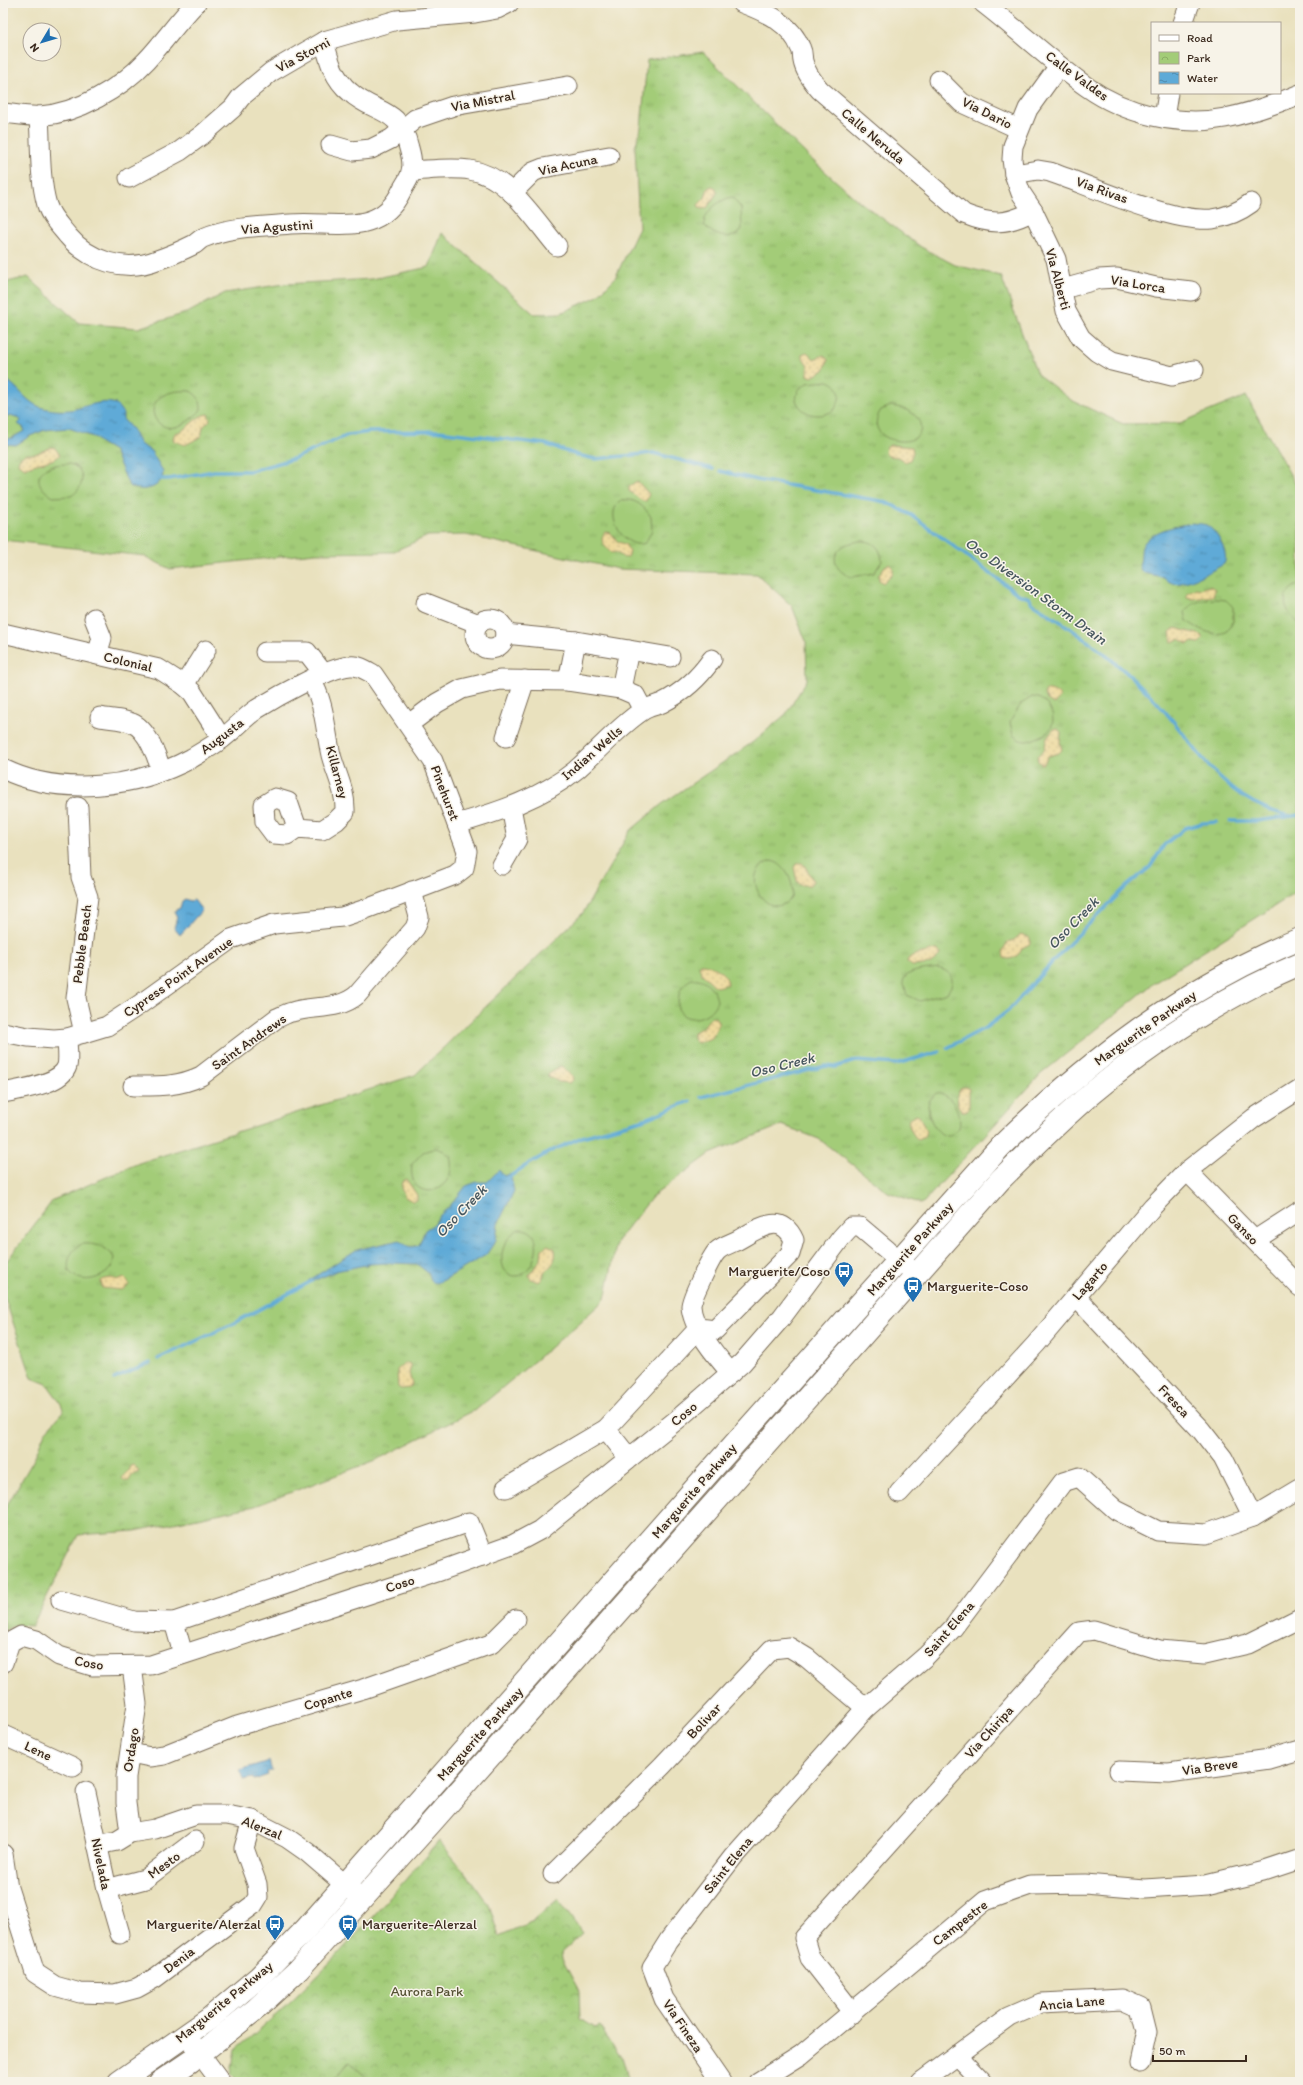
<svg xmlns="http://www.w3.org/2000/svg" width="1303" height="2085" viewBox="0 0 1303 2085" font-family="Itim,sans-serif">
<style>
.grass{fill:url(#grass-tufts);stroke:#6f7b4b}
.sand{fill:url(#sand-dots);stroke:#94825e}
.park{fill:url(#park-crowns);stroke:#6f7b4b}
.pitch{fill:#a3cc78;stroke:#6f7b4b}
.water{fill:url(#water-ripples);stroke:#4c6a7a}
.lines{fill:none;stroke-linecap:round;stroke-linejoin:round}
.stream{stroke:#5eaad7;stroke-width:3.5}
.minor-casing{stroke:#786a56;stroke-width:21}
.major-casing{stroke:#786a56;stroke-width:24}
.minor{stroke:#fff;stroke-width:19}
.major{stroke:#fff;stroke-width:22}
.labels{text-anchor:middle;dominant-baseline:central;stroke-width:3;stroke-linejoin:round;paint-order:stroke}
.street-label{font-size:14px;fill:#3b2a1e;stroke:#f7f3e8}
.poi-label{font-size:14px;fill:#3b2a1e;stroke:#f7f3e8;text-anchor:end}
.park-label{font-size:14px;fill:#555234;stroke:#f7f3e8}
.water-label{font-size:15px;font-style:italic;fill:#47575f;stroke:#f7f3e8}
</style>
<defs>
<pattern id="grass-tufts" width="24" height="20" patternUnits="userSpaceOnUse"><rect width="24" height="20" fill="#a3cc78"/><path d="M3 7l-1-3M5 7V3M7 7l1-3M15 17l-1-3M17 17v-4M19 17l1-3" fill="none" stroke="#8daf67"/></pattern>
<pattern id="sand-dots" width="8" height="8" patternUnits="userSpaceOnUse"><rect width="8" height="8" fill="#eeda9e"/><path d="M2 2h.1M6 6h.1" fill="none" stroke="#cdbb88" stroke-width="1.8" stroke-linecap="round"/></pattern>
<pattern id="park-crowns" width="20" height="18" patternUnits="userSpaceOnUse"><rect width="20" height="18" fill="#a3cc78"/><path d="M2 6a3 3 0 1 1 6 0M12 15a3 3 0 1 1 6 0" fill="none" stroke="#8daf67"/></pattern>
<pattern id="water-ripples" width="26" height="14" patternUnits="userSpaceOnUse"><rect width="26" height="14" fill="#5eaad7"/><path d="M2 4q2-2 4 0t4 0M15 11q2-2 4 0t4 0" fill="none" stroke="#4f8bae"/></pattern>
</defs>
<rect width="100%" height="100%" fill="#f7f3e8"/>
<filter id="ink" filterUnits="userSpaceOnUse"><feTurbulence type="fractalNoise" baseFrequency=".025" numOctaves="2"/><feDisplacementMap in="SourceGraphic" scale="8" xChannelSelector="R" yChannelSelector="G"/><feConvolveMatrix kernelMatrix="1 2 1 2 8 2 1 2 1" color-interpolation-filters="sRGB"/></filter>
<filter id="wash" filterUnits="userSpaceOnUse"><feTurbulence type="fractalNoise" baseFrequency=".012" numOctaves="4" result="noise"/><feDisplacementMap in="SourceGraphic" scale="16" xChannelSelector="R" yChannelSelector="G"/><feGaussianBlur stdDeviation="0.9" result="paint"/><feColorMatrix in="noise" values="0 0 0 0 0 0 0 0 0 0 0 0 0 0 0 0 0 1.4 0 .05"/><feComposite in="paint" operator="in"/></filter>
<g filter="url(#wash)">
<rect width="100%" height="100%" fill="#e9e1be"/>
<polygon class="grass" points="703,52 810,158 856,199 921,247 955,265 1001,276 1037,374 1071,400 1123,424 1180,423 1246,396 1300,492 1300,890 1154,983 1041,1074 922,1204 888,1192 819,1139 782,1125 710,1154 653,1196 617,1241 605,1299 577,1325 477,1409 376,1460 255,1506 135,1531 78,1535 32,1626 15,1625 3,1631 3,1512 33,1461 45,1432 64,1411 60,1402 47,1384 32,1378 3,1293 3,1266 53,1200 139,1163 415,1075 583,913 630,831 662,804 753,742 786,714 807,680 806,641 792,606 757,574 618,569 466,535 428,536 392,552 315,553 170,569 144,556 3,540 3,283 28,277 79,323 138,328 189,312 225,293 285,284 372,279 429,267 442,233 534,314 561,313 596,297 615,278 639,228 635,147 641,128 647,60"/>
<g class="sand">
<polygon points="712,186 716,188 717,193 707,208 701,209 698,205 705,198 708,188"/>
<polygon points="807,352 814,359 824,355 828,360 824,370 812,377 808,375 808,366 802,356 802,354"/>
<path d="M208,414L210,420L203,427L201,437L185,445L174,441L173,438L175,433C188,431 195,415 208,414Z"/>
<polygon points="890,445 912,447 913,452 910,460 905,462 898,457 888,456 885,453 886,448"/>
<path d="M52,447L55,448L60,455C54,462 34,463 25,468L18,464L19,459L25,454H35Z"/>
<polygon points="635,482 638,482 649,494 646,501 642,501 629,491 629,487"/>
<path d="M605,532L611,533L618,542L625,544L630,552L628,557L624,558L616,552L611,553C605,546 598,541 605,532Z"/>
<polygon points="889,564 893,568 893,573 883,583 879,580 879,575 885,566"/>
<polygon points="1210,586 1215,589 1213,596 1193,599 1187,597 1187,593 1196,588 1200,589"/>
<polygon points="1175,628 1201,635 1203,639 1199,643 1193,642 1187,644 1179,639 1172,642 1170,632"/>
<path d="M1046,690C1050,689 1058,692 1060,697L1054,704L1047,700L1044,694Z"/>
<polygon points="1054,729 1058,729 1061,732 1060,743 1062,750 1059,753 1048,756 1044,764 1041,764 1038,761 1037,756 1044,750 1047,738"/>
<path d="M798,863H802C805,865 811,877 813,881L810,885H800L797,881L794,867Z"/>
<path d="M1021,934L1030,938V944L1022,948C1020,956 1011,961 1004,958L1003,951L1007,942L1014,940Z"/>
<path d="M934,950H938L940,955L931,964L912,966L907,962L908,959C915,952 925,954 934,950Z"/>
<path d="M701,964C712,964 727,973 728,984L716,987L702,974L699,967Z"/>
<polygon points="711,1017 716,1018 719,1024 712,1038 697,1043 693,1039 693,1033 703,1027"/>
<polygon points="561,1066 572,1075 573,1080 570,1083 559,1082 548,1076 549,1073"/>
<polygon points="965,1087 969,1089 969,1109 965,1111 962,1111 958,1106 957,1095 961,1088"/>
<path d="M916,1115L920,1117L926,1131L924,1137L919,1140C913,1137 907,1124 909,1119Z"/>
<polygon points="406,1179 417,1195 417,1200 412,1201 405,1197 401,1188 402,1182"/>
<path d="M548,1245L555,1249C557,1260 552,1266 544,1272L542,1280L538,1282L531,1279L529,1275L541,1259L542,1249Z"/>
<polygon points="111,1278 119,1280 125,1278 128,1281 129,1285 122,1290 102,1288 101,1281 104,1279"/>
<polygon points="409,1363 411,1367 409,1373 412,1384 410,1388 401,1389 398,1387 397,1370 404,1364"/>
<polygon points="134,1465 139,1472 132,1475 129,1481 124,1481 122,1477 128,1471 130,1466"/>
</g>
<path class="park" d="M439,1841L465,1872L489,1905L499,1936L533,1921L558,1899L582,1933L561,1953L562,1959L579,1991L580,2019L594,2028L599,2026L623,2060L629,2082H238L231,2073L235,2050C311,1989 375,1915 439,1841Z"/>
<g class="pitch">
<path d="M732,197L741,208L742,229C733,243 714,236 705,226C701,213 721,199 732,197Z"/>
<path d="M828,381C842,385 842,400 834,410C821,419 802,416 796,400L798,390L807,383Z"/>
<path d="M190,391C198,395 201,401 201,409C199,413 196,415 192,418C154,451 129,387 190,391Z"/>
<path d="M891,406C900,407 913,411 918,419C936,453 857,446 881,410Z"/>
<path d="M69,464C87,468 85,488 71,496L53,497C25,479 43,463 69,464Z"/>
<path d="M623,500C635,498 645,507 651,517L652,531L645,543C625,552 600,511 623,500Z"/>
<path d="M859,541C873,540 881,547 882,561L874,573L852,577C839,574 828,559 841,548C846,543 853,543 859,541Z"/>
<path d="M1300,584V624C1284,612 1277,593 1300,584Z"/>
<path d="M1216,599L1226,600L1233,607V622L1226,632C1213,637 1198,629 1187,621L1185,612C1191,601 1204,600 1216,599Z"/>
<path d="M1032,697C1048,697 1060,720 1048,732C1044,736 1038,737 1034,739C1026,743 1019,741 1013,735L1010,722L1021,704Z"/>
<path d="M772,861C786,864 796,885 791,898C768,926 735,870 772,861Z"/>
<path d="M938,968C953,972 956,981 947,993L920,1001L907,995L903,981C907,969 927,970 938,968Z"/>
<path d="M692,979C705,977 715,989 717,1001C712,1014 698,1022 684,1016L678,1009C678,996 679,985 692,979Z"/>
<path d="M936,1093C951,1092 963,1115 959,1128L949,1136C936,1137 925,1113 929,1101Z"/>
<path d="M436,1148L444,1151L450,1156C460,1195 406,1206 412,1164L423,1152Z"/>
<path d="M519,1229C556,1228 526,1298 504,1269C498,1254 505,1237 519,1229Z"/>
<path d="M82,1244C94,1243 109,1247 114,1258L112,1268C100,1280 80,1285 69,1271C66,1259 72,1249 82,1244Z"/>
<polygon points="350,2062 371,2082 331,2082"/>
</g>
<g class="water">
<path d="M3,378C21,387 26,406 48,409C59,411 72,411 82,407C94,404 104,400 116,404L123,413V419L132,429L140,444L151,451L163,471C163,489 143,493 129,486L114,451L99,442L96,438L69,428L45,430L30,436L16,445L3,444V440L12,438L24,431V428L18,424L21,421L19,418L10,415L3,418Z"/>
<path d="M1192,523C1198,524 1203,523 1208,526C1217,532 1230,554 1224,564C1214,570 1182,587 1172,583C1166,581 1164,577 1158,576C1150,574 1140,575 1139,565C1142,558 1140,553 1142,547C1149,530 1177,526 1192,523Z"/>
<polygon points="185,899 190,901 194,900 202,910 180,935 174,928 177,917 174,911 180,908 182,901"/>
<path d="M499,1170L504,1176L510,1174L511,1176L514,1191L498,1224L496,1240L486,1255L444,1280L437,1283L432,1282L428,1273L417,1264L388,1263L370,1264L336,1271L309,1283L308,1281L356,1250L400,1240C406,1246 410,1249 419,1245L425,1230L434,1224L439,1216L450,1206L466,1186L477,1182H487Z"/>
<polygon points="269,1761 272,1771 267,1772 268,1775 254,1780 253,1778 243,1780 240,1770"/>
</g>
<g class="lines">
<g class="stream">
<path d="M720,471L757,480L881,501L892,505L913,516L1018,594L1029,598L1032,603C1075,630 1116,660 1151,696C1199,745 1216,799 1290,816"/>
<polyline points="158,477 161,479 169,479 214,471 250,471 293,459 348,435 370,432 438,431 545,444 577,455 595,459 653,453 713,469"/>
<polyline points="1230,821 1257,821 1300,815"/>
<polyline points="947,1048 985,1028 1008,1011 1066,947 1127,886 1150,867 1164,845 1185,828 1203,823 1217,822"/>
<polyline points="701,1097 826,1066 835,1067 855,1061 896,1064 939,1052"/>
<polyline points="508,1178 522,1168 551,1151 582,1137 645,1119 690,1101"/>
<polyline points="158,1359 232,1324 312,1281"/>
<polyline points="114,1379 150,1363"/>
</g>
</g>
</g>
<g filter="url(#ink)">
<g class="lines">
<g class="minor-casing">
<g id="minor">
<path d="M742,3C766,12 791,23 801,49C803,53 802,57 803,61C805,72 813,82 820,90L964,214C991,225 1007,225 1033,211"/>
<path d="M983,3C1018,30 1051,61 1087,87C1125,114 1179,127 1225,118C1251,113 1276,104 1300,94"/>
<polyline points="1183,23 1190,3"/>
<polyline points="1059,66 1028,109 1013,146 1012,159 1014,174 1021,193 1033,211 1056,259 1066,311 1081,338 1097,352 1112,361 1172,376 1194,370"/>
<polyline points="939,80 962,103 1019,129"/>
<path d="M3,113C15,114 28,117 40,116C78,113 120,89 146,61C164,42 178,21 196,3"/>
<path d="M39,116C41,145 39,177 47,205C50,216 60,226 68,236C89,261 125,273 157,260C169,256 183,250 195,244C198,242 200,239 203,238C230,226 261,227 290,224C333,220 379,239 402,190C405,184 410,178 411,172C413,165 411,155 409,148C399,105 375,115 350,92C334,79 329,61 324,41"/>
<polyline points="1164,118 1168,93"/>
<polyline points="331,145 352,151 371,149 391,139 415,119 453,106 568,86"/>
<path d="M411,171C431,170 451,167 470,170C509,176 533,218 557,246"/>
<path d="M1014,174L1038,170L1050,172C1091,186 1171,223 1212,219C1227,217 1239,212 1251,203"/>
<polyline points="129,178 180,151 202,135 233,108 241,97 271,72 324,41 397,20 475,13 497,9 509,3"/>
<polyline points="512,193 533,172 543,168 609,156"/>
<polyline points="1063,289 1099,279 1117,278 1156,287 1191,291"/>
<polyline points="426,603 479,624"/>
<polyline points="94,618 102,638 97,655"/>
<circle cx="490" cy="634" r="15"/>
<polyline points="3,633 159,669 184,685 192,692 222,739"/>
<polyline points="505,634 576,641 670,657"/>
<polyline points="265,652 307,652 324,674"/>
<polyline points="568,681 576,641"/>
<polyline points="184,685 206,650"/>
<polyline points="621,689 629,650"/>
<path d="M100,717C110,719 123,719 132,723C147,729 157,756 161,770"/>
<polyline points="409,724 437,703 462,689 500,680 568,681 621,689 635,695 643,710"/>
<polyline points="506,737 525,680"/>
<path d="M3,769C60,797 137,788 192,758C202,752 214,745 223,738C235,729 245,717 257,709C278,696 327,668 350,666C359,665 366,670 373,674L433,761L467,851L464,868L455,875L366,909L342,917L274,924L231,939L139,1005L107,1026L67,1038L54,1039L28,1037L3,1032"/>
<polyline points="78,807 81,877 88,897 76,998 84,1033"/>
<path d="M457,824C499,812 542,798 576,770C598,751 618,727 642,711C648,707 655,706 662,703C682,693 699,678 712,659"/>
<path d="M297,828L288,802L275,798L264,805L265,822L274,834L287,835L297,828L322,830L336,821L345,812C346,791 336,774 331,755C325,729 325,703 311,680"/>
<polyline points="502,865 517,839 511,807"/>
<path d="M133,1086C157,1086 178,1087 201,1076L277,1018C282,1016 287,1013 292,1012C314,1005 338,1011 357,995L415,928L419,917L412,891"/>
<path d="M3,1093C20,1089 61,1085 67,1066C69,1058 67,1046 67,1038"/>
<polyline points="1187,1171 1300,1287"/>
<polyline points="1255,1240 1300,1211"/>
<polyline points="1076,1297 1201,1430 1223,1458 1253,1517"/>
<path d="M699,1328L715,1330L790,1254L794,1240C781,1211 758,1229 738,1240C732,1243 722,1246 717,1251C711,1257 691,1299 691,1306C692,1328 717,1357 731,1373"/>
<polyline points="606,1429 629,1458"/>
<polyline points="506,1488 606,1429 699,1328"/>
<polyline points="899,1493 1036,1344 1153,1206 1187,1171 1254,1118 1300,1089"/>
<polyline points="61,1600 134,1621 174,1622 469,1522 483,1556"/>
<polyline points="174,1622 183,1654"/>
<polyline points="3,1663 10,1642 21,1636 36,1640 59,1656 92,1666 151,1665 437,1572 512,1545 540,1530 679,1418 742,1363 782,1317 841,1238 851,1227 860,1227 911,1270"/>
<polyline points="3,1735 73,1767"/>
<polyline points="131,1753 150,1757 164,1755 237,1726 363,1689 491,1644 516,1619"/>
<polyline points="1119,1771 1169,1773 1269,1759 1300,1750"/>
<polyline points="86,1792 107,1889 120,1934"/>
<polyline points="130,1833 126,1803 126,1777 137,1704 132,1666"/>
<polyline points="97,1845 117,1841 130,1833 155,1829 196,1815 227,1815 252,1820 287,1838 307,1852 356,1894"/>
<polyline points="3,1854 8,1888 35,1973 55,1986 80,1993 115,1994 137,1988 155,1978 253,1905 258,1897 257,1884 244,1848 252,1820"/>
<polyline points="553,1874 662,1766 772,1649 789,1647 807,1658 866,1708"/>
<polyline points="107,1889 145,1879 195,1841"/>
<polyline points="853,2013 810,1958 804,1938 1079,1632 1094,1630 1160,1650 1205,1654 1248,1644 1300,1618"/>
<polyline points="186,2035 221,2082"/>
<polyline points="957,2055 983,2082"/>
<polyline points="721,2082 664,1999 652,1967 669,1940 733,1857 866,1708 926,1656 953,1628 1063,1482 1079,1477 1116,1510 1158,1531 1206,1534 1253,1517 1300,1489"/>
<polyline points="758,2082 801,2055 985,1901 1030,1885 1085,1884 1145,1889 1206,1885 1264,1871 1300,1859"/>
<polyline points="921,2082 1009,2017 1041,2003 1123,1999 1141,2007 1147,2031 1140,2063"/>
</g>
</g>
<g class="major-casing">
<g id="major">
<path d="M119,2082L209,2019L259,1977L305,1930L713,1468L1000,1147C1089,1060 1184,987 1300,939"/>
<path d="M160,2082L191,2061L256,2009L298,1970L430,1824L1000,1180C1030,1150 1060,1120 1092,1093C1155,1041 1225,996 1300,964"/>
</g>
</g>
<use href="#minor" class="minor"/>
<use href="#major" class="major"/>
</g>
</g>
<defs>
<g id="bus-pin" transform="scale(1)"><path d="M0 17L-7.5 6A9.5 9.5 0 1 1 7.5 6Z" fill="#1f6fb2" stroke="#f7f3e8"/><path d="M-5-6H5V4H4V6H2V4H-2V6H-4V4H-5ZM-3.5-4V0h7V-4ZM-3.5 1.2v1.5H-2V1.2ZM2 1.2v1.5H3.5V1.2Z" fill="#fff"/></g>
</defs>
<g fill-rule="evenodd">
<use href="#bus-pin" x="844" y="1271"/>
<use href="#bus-pin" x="913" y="1286"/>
<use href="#bus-pin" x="275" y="1924"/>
<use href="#bus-pin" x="348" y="1924"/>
</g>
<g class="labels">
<g class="street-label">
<text transform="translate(303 55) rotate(-28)">Via Storni</text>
<text transform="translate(1077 76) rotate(36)">Calle Valdes</text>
<text transform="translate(483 101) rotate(-11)">Via Mistral</text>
<text transform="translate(987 113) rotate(27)">Via Dario</text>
<text transform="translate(873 136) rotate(40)">Calle Neruda</text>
<text transform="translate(568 165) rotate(-12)">Via Acuna</text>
<text transform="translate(1102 190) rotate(20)">Via Rivas</text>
<text transform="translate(277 227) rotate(-4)">Via Agustini</text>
<text transform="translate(1058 279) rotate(75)">Via Alberti</text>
<text transform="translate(1138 284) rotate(9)">Via Lorca</text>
<text transform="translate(128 662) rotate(13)">Colonial</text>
<text transform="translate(222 736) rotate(-37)">Augusta</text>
<text transform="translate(592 753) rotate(-41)">Indian Wells</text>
<text transform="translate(337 772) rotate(75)">Killarney</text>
<text transform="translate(445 793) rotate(69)">Pinehurst</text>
<text transform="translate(82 944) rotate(-83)">Pebble Beach</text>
<text transform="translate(178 977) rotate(-35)">Cypress Point Avenue</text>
<text transform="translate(1145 1028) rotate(-35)">Marguerite Parkway</text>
<text transform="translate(249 1042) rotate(-35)">Saint Andrews</text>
<text transform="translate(1243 1229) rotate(46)">Ganso</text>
<text transform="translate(910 1249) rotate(-48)">Marguerite Parkway</text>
<text transform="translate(1090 1281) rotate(-49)">Lagarto</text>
<text transform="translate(1174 1401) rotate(47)">Fresca</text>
<text transform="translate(684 1414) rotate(-40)">Coso</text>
<text transform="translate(694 1491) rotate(-49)">Marguerite Parkway</text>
<text transform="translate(400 1584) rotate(-18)">Coso</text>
<text transform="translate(949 1629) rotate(-49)">Saint Elena</text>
<text transform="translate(89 1663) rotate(10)">Coso</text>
<text transform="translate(328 1699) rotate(-17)">Copante</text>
<text transform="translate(704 1721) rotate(-47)">Bolivar</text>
<text transform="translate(989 1732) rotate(-48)">Via Chiripa</text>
<text transform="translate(480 1734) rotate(-48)">Marguerite Parkway</text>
<text transform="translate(131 1750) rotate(-81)">Ordago</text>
<text transform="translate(38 1751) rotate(25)">Lene</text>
<text transform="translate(1210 1767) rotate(-8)">Via Breve</text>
<text transform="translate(262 1828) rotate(22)">Alerzal</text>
<text transform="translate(101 1864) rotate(78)">Nivelada</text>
<text transform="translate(164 1865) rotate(-36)">Mesto</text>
<text transform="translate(728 1865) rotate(-51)">Saint Elena</text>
<text transform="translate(960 1923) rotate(-38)">Campestre</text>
<text transform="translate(179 1960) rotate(-37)">Denia</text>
<text transform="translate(224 2002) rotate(-39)">Marguerite Parkway</text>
<text transform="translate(1072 2003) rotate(-5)">Ancia Lane</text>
<text transform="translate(683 2026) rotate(56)">Via Fineza</text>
</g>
<g class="poi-label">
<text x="830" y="1271">Marguerite/Coso</text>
<text x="927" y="1286" text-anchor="start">Marguerite-Coso</text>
<text x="261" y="1924">Marguerite/Alerzal</text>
<text x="362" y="1924" text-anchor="start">Marguerite-Alerzal</text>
</g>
<g class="park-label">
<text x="427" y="1991">Aurora Park</text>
</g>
<g class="water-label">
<text transform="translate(1036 591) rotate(36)">Oso Diversion Storm Drain</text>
<text transform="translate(1073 923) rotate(-46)">Oso Creek</text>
<text transform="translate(782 1065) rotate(-14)">Oso Creek</text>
<text transform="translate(461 1211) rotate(-46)">Oso Creek</text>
</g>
</g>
<rect width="1303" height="2085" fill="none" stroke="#f7f3e8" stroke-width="16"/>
<rect x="1151" y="22" width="130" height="72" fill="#f7f3e8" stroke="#aca397"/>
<rect x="1159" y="35" width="20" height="6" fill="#ffffff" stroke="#aca397"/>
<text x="1187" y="42" font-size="12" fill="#3b2a1e">Road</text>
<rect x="1159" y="52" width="20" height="12" fill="url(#park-crowns)" stroke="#aca397"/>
<text x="1187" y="62" font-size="12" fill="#3b2a1e">Park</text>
<rect x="1159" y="72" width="20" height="12" fill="url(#water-ripples)" stroke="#aca397"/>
<text x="1187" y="82" font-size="12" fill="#3b2a1e">Water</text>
<g transform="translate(42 42) rotate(232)"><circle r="19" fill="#f7f3e8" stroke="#aca397"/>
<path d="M0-3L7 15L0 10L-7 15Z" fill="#1f6fb2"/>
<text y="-6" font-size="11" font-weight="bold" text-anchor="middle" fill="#3b2a1e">N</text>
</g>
<path d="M1153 2055v6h93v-6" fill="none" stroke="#3b2a1e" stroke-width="2"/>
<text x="1159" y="2055" font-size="12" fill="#3b2a1e" stroke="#f7f3e8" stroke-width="3" paint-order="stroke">50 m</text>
</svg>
